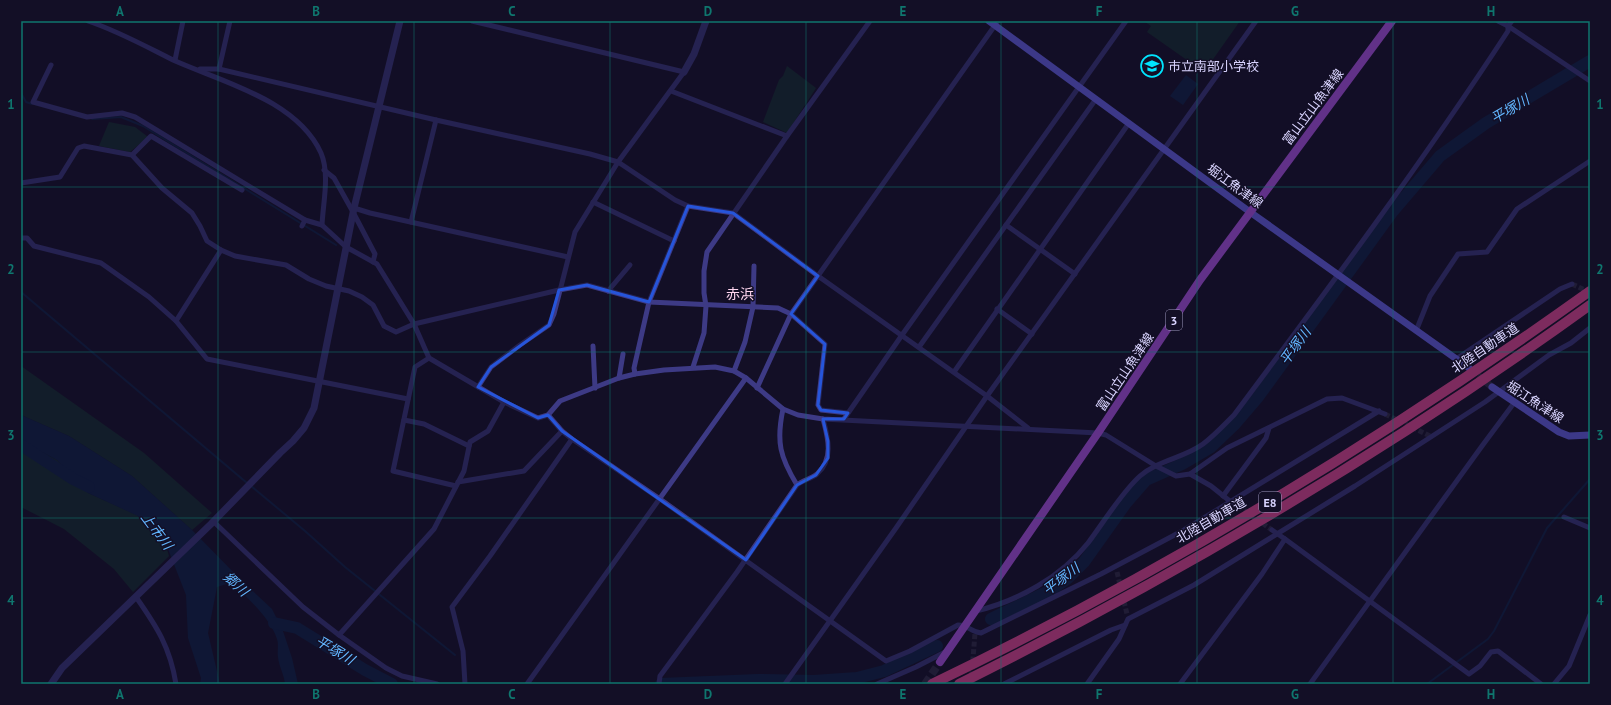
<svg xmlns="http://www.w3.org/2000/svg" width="1611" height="705" viewBox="0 0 1611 705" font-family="'PT Sans','Noto Sans JP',sans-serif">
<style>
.green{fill:#12302f}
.water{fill:#0c2248}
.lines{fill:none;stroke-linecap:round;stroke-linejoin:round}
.stream{stroke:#0c2248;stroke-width:2}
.river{stroke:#0c2248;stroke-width:12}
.minor-tunnel{stroke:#312d47;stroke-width:5;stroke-dasharray:5 2.5;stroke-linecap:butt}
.secondary-tunnel{stroke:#312d47;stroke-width:7;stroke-dasharray:7 3.5;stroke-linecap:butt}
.primary-tunnel{stroke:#312d47;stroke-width:8;stroke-dasharray:8 4;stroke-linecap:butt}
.minor{stroke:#3d3a85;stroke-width:5}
.tertiary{stroke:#3d3a85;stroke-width:7}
.secondary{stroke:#6f6bff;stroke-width:7}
.primary{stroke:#c25bff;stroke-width:8}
.motorway{stroke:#ff4fa3;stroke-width:10}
.marked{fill:none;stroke:#2655da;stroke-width:3;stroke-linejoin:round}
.grid{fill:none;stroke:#0f766e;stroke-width:1;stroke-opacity:0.55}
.labels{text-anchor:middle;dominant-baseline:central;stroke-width:3;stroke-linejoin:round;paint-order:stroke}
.shield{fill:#130f26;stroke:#9e99be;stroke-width:1}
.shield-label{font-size:12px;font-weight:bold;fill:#d9d4ff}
.poi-label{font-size:13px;fill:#d9d4ff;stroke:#130f26;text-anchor:start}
.street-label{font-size:13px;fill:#d9d4ff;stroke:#130f26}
.water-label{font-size:14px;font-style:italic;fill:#62b6ff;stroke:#130f26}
.neighbourhood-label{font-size:14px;fill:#ffd6f0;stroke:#130f26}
.neatline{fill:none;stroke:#0f766e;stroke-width:1.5}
.grid-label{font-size:13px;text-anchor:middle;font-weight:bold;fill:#0f766e}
</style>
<rect width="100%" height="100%" fill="#130f26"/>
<g class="green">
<polygon points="1144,21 1240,21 1204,72 1147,32 1151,26"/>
<polygon points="787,66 816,88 787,133 763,122 779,80 783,76"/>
<polygon points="109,122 135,127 148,137 130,152 99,146"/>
<polygon points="21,366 144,453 212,513 192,530 132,476 69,436 21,415"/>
<polygon points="21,441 57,460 88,493 137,515 166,546 169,556 133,592 114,569 64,529 21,507"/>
</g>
<g class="water">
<polygon points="1186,75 1198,84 1183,105 1170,96"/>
<path d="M21,415L69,436L132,476L192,530L240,579L272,609L283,631L292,658L298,684H285C284,674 279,667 278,657C277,651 279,645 277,639C271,619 246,595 230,583L217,587L208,633L220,684H200L201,678L188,638L186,595L168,549L138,516L88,493L57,460L21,441Z"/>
</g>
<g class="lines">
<g class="stream">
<polyline points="21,93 26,102 32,104"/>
<polyline points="92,119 121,117 143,126 336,245"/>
<polyline points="21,292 247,483"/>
<polyline points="251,486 305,531 345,567 455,655"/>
<polyline points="1427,684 1488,639 1494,631 1547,528 1590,479"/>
</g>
<g class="river">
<polyline points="21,445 73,479 89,487"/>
<polyline points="991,619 1051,590 1068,578 1084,562 1126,503 1146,480 1182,464 1211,447 1234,425 1258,397 1393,211 1440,156 1486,123 1590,61"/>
<polyline points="274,623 297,628 365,670 392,684"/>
<polyline points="661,684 758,680 814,681 857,678 884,671 937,646"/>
</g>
<g class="minor-tunnel">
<polyline points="1572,284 1589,292"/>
<polyline points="1385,414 1432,437"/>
<polyline points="1238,506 1272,530"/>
<polyline points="1117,572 1127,614"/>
<polyline points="971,684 975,633"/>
</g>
<polyline class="secondary-tunnel" points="1470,369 1492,387"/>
<polyline class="primary-tunnel" points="925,684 940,662"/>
<g class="minor">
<path d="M88,21C118,31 145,46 173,60C222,82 297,100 321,153C330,174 323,203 322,225L346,247L377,264L414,324L429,358L504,402L538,418L548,415L560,401L619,378L635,374L664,370L715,367L734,371L746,378L783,409L798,415L823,419L1098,433L1106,435L1156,466L1176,476L1190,474L1227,448L1327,399L1342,398L1385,414"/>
<polyline points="472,21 684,72 618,162 575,232 554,314 549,325 520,345 491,367 478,387"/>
<polyline points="1498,21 1508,26 1590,81"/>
<polyline points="175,60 183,21"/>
<polyline points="51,65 33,102 87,117 122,113 135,117 305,220 322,225"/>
<polyline points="200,69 219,69 436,120 590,154 618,162 675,200 688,206 733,213 818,276 987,396 1028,428"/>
<polyline points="219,69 230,21"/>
<polyline points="671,91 787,136"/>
<polyline points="132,155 151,136 242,190"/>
<polyline points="324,170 334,178 353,212 375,254 373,262"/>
<polyline points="21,183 60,177 78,148 84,146 132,155 162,188 192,213 200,226 207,241 221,250 235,256 286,265 309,279 326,286 349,291 362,297 373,305 384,326 396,332 414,324 559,290 587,285 649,302 778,308 791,314 998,21"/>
<polyline points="593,202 674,241"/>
<polyline points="354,208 370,213 568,257"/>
<polyline points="411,222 436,120"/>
<polyline points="1006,225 1075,274"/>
<polyline points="302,226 305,220"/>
<polyline points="21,238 27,238 34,246 101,263 149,297 176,321"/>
<polyline points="221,250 176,321 207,359 408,399"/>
<polyline points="608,291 630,265"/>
<polyline points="997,309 1032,334"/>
<polyline points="1416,331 1430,296 1458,254 1487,252 1517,209 1590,161"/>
<polyline points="593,346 595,388"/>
<polyline points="919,347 1096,99"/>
<polyline points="429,358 415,367 393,471 456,486"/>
<polyline points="1456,359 1560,289 1572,284"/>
<polyline points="693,367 704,333 706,306 704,293 704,271 707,252 787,136 870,21"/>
<polyline points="734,371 745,342 753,307 754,266"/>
<polyline points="954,372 1129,123"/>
<polyline points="635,374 634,368 649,302 688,206"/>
<polyline points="619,378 623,354"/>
<polyline points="757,388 791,314 825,344 818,405 821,410 848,413"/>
<path d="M548,415L562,431L572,439L660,499L886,661L910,651L958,625C968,625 971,632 981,633L1101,574L1184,530L1379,411"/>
<polyline points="844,419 902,335 1126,21"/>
<polyline points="404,420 424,424 469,446"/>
<polyline points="1190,474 1211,486 1231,502 1238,506"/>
<polyline points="458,482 524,471 562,431"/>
<path d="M797,485C803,480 811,479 817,474C834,459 828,438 823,419"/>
<polyline points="1223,496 1266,438 1269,428"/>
<polyline points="1564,517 1590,528"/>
<polyline points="214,522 303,607 339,635 434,529 464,471 470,442 488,431 504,402"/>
<polyline points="1272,530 1285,539"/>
<path d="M136,597C157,627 170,647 176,684"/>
<path d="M976,611C1018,601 1061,577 1088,543C1104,522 1121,493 1140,476C1158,460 1184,458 1203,444C1214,436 1224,425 1234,415C1328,289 1422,163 1508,31V26L1512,21"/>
<polyline points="339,635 386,668 402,676 437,684"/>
<polyline points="465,684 463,651 452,607 490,556 572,439"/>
<polyline points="527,684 746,378"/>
<path d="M659,684L660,676L737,572L797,485C780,457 776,442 783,409"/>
<polyline points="785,684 896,528 987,396 1256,21"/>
<polyline points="877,684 916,667 947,651"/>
<polyline points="1004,684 1111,630 1125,625"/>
<polyline points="1087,684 1119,639 1128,619 1194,585 1355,486 1485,402 1549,355 1571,343 1590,328"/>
<polyline points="1180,684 1262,574 1285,539 1469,674 1480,666 1491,652 1498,651 1541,684"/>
<polyline points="1310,684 1482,446 1514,403"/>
<polyline points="1554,684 1569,666 1590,615"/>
</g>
<g class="tertiary">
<polyline points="684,72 694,54 706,21"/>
<polyline points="51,684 62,668 211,524 280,453 293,441 304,428 314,408 354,208 400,21"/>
</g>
<g class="secondary">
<polyline points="989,21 1250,212 1469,368"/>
<polyline points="1492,387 1559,432 1569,436 1590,435"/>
</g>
<polyline class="primary" points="940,662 1098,433 1200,280 1392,21"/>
<g class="motorway">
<path d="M932,684C1163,573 1382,440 1590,291"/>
<path d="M959,684C1178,575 1391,449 1590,305"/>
</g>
</g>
<path d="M0 0H1611V705H0ZM688,206L733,213L818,276L791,314L825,344L818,405L821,410L848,413L844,419H823L828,441V458L816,475L797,485L746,560L562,431L548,415L538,418L478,387L491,367L549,325L559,290L587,285L649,302Z" fill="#130f26" fill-opacity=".55" fill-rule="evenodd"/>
<path class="marked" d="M688,206L733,213L818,276L791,314L825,344L818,405L821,410L848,413L844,419H823L828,441V458L816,475L797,485L746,560L562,431L548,415L538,418L478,387L491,367L549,325L559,290L587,285L649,302Z"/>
<path class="grid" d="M218,21V684M414,21V684M610,21V684M806,21V684M1001,21V684M1197,21V684M1393,21V684M21,187H1590M21,352H1590M21,518H1590"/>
<defs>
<g id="school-ring" transform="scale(1.15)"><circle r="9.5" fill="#130f26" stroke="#00e5ff" stroke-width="1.5"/><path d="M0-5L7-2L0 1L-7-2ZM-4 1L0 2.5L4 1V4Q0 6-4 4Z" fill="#00e5ff"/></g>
</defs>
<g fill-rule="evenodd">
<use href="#school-ring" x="1152" y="66"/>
</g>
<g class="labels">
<g class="shield">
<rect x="1166" y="310" width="16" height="20" rx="3"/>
<rect x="1259" y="492" width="22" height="20" rx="3"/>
</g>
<g class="shield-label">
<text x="1174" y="320">3</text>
<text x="1270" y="502">E8</text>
</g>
<g class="poi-label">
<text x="1168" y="66">市立南部小学校</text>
</g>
<g class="street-label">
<text transform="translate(1313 107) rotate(-53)">富山立山魚津線</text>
<text transform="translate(1235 186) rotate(36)">堀江魚津線</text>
<text transform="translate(1485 348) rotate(-34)">北陸自動車道</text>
<text transform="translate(1125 372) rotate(-56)">富山立山魚津線</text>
<text transform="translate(1535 402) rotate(33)">堀江魚津線</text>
<text transform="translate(1211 520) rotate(-30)">北陸自動車道</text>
</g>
<g class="water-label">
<text transform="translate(1510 109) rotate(-31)">平塚川</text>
<text transform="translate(1295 346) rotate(-54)">平塚川</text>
<text transform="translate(157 531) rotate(53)">上市川</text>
<text transform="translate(1061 579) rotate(-37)">平塚川</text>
<text transform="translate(236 584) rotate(42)">郷川</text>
<text transform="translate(335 650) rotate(31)">平塚川</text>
</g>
<g class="neighbourhood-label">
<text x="740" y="294">赤浜</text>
</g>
</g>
<rect width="1611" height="705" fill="none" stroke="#130f26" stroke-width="44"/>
<rect x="22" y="22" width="1567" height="661" class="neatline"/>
<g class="grid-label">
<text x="120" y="16">A</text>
<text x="316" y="16">B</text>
<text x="512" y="16">C</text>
<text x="708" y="16">D</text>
<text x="903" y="16">E</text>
<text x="1099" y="16">F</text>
<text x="1295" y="16">G</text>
<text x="1491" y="16">H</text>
<text x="11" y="109">1</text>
<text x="1600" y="109">1</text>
<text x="11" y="274">2</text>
<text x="1600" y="274">2</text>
<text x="11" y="440">3</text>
<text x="1600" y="440">3</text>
<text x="11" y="605">4</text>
<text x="1600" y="605">4</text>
<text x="120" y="699">A</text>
<text x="316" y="699">B</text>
<text x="512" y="699">C</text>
<text x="708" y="699">D</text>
<text x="903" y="699">E</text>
<text x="1099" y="699">F</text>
<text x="1295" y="699">G</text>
<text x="1491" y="699">H</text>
</g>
</svg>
